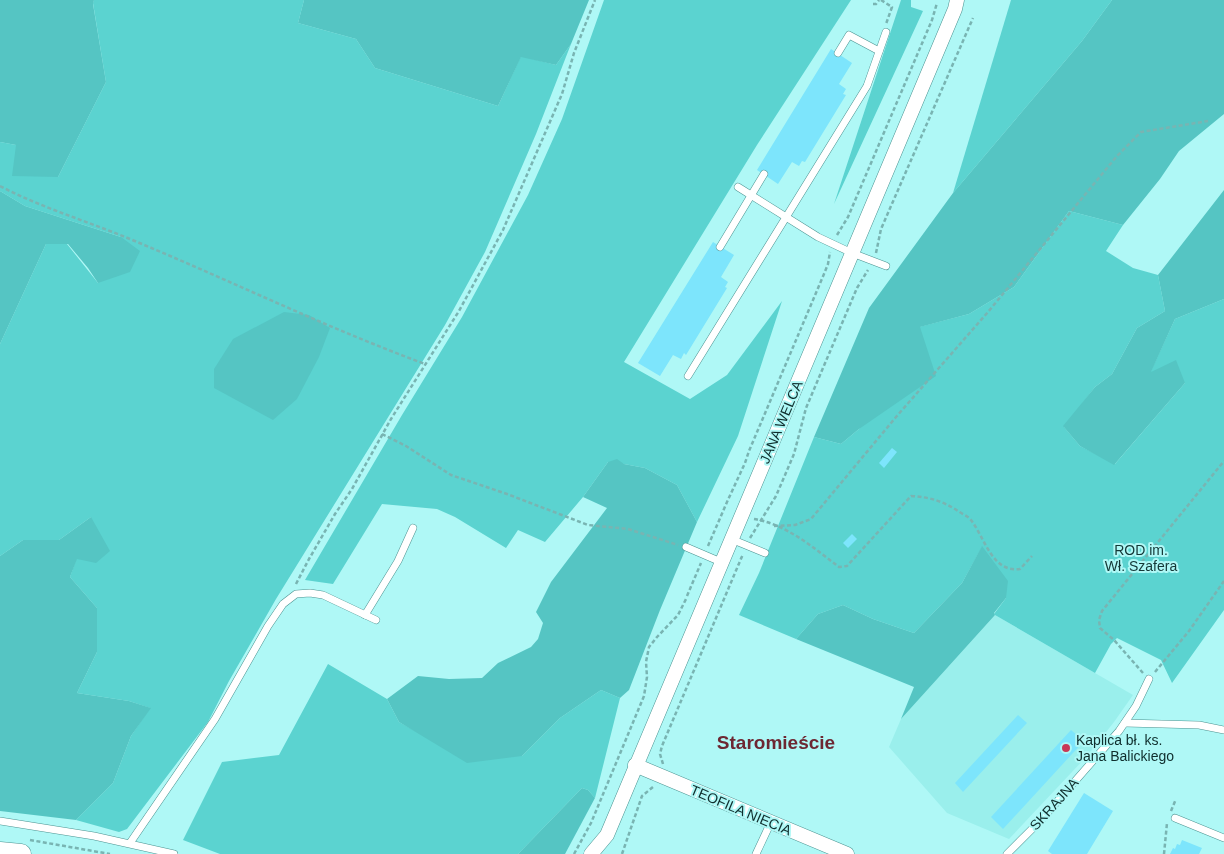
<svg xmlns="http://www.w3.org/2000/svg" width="1224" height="854" viewBox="0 0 1224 854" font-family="Arial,sans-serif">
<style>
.built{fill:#9aefec}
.green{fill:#5bd3d0}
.forest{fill:#55c5c3}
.building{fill:#7de5fc}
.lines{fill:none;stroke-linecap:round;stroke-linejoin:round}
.service-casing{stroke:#4b9391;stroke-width:8}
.minor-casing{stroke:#4b9391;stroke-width:15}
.secondary-casing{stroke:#4b9391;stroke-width:21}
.path{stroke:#79b4b2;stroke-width:2.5;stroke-dasharray:4 2.5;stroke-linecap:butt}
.service{stroke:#fff;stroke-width:7}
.minor{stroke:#fff;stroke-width:14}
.secondary{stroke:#fff;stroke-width:20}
.poi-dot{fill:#c83856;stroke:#aff8f6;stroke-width:2}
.labels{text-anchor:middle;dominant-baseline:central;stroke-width:4;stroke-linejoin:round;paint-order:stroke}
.street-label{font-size:14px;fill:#0f2e2d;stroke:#aff8f6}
.park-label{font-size:14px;fill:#143736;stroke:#aff8f6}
.poi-label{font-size:14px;fill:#0f2e2d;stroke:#aff8f6;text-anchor:start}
.district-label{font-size:19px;font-weight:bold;fill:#6d2732;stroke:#aff8f6}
</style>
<rect width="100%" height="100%" fill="#aff8f6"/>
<polygon class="built" points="995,615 1133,695 1114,722 1087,756 1009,839 947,813 889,747 901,719"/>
<g class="green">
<polygon points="94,0 304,0 298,23 356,39 375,68 498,106 521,56 556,65 571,44 536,134 485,252 445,325 276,599 229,681 208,722 127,829 119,832 76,820 113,783 131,736 150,708 129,701 77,693 97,652 97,608 70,577 91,517 59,540 23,540 0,556 0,344 46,244 67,244 98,283 121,237 25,206 0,191 0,142 16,145 58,177 106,82 93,3"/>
<polygon points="604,0 851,0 757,145 624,362 690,399 727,375 782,301 738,436 697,522 677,485 645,468 624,464 608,462 583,497 545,542 518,530 506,548 455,517 437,509 382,504 333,584 305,580 402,415 462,317 528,195 562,119"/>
<polygon points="901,0 911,0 911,7 923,11 834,204"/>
<polygon points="1011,0 1112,0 1082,41 953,193"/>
<polygon points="1069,211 1123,225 1106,251 1133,268 1158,275 1165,311 1137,328 1112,374 1095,387 1064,427 1080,446 1115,464 1185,383 1150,373 1175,319 1224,299 1224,610 1172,683 1161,660 1117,638 1111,644 1095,673 995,615 994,614 1006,598 982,547 962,583 914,633 873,619 843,605 818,614 796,639 739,615 759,573 814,437 841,444 859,429 919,327 969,314 1014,287"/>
<polygon points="328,664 387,699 399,722 426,737 522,756 560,718 601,690 620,698 595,798 588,790 582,788 518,854 220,854 183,840 222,762 279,755"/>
</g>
<g class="forest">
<polygon points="0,0 94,0 93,4 106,82 58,177 12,176 16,145 0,142"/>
<polygon points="304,0 589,0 571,44 556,65 521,57 498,106 375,68 356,39 298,23"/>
<polygon points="1112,0 1224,0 1224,114 1179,151 1160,179 1123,225 1069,211 1014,287 969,314 920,327 936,376 859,429 841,444 814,437 869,308 953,193 1082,41"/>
<polygon points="1224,190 1224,299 1175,319 1151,372 1176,360 1185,383 1114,465 1080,446 1063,426 1095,387 1112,374 1137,328 1165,311 1158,275"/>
<polygon points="0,191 25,206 121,237 140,251 130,272 98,283 88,268 68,244 46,244 0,344"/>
<polygon points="284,312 309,315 330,328 319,357 297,399 273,420 214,388 214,369 233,339"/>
<polygon points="617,459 624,464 645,468 677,485 697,522 660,610 629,690 620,698 601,690 560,718 522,756 467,763 399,722 387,699 418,676 449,679 482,678 498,663 531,647 538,639 543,623 536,612 551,582 607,508 583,497 608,462"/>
<polygon points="91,517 110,551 96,563 77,559 70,577 97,608 97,652 77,693 129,701 151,708 131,736 113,783 76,820 0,811 0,556 23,540 59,540"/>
<polygon points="982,546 1008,581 1006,598 994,613 995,615 901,719 914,687 796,639 818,614 843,605 873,619 914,633 962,583"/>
<polygon points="582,788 588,790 595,798 565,854 518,854"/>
</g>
<g class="building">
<polygon points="831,49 852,63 839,84 846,89 843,94 846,95 805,162 802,161 799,166 792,162 778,184 757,170"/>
<polygon points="713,242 734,255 721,277 728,282 725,287 727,288 686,355 684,353 681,359 673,355 660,376 638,363"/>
<polygon points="892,448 897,452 884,468 879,463"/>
<polygon points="852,534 857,539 848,548 843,543"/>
<polygon points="1018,715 1027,723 963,792 955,783"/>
<polygon points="1071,730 1084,741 1003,829 991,817"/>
<polygon points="1084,793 1113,811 1087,854 1052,854 1048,851"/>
<polygon points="1182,840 1202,848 1199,854 1170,854 1173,848 1175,849 1177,844 1180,845"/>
</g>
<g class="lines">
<g class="service-casing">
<g id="service">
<polyline points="838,53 849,35 879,51"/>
<polyline points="738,187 818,237 852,253 886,266"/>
<polyline points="720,247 764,174"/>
<polyline points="688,376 867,86 886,32"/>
<polyline points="731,539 765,553"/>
<polyline points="686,547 721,562"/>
<polyline points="365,615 398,561 413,528"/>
<polyline points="1125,723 1199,725 1224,730"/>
<polyline points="1175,818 1224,838"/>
<polyline points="0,821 94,836 174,854"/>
<polyline points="130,843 215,719 268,626 283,604 296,594 310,593 323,595 376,620"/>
<polyline points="756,854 771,822"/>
<polyline points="1007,854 1041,820 1119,731 1136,706 1149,679"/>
</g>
</g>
<g class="minor-casing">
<g id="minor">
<polyline points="635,765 847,854"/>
<polyline points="591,854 607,835 955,9 957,0"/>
</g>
</g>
<g class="secondary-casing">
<polyline id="secondary" points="0,852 21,854"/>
</g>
<g class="path">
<polyline points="881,0 892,7 886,24"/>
<polyline points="873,4 876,4 879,0"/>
<path d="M0,186C42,208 87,221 130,239C229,280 325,327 425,364"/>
<polyline points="837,235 848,217 932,20 937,3"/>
<polyline points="876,253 881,229 973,18"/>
<polyline points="382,434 406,446 451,475 507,494 588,525 628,529 678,545"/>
<path d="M754,519C786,524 814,548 839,567L847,566L911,496C929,497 943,501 958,511C962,514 968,516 971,520C985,538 992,573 1020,569L1032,556"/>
<polyline points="774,526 795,525 811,519 896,417 988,312 1117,156 1141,132 1208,121"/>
<polyline points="750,538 776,496 794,454 806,408 857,288 868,270"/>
<polyline points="708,546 727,502 745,463 749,451 824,274 828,264 830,252"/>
<polyline points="296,584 309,559 335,514 352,489 391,419 459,311 503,230 562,94 574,53 595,0"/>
<polyline points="687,596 701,563"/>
<polyline points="1155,672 1189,631 1224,581"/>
<polyline points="1143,673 1114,640 1100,628 1099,620 1102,611 1224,461"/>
<polyline points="663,764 660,754 662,746 743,554"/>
<polyline points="1171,811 1176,799"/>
<polyline points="30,840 110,854"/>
<polyline points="574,854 591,823 644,696 647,677 646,662 649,647 657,637 678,615 687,597"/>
<polyline points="622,854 642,796 653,787"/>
<polyline points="1164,854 1167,823"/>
</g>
<use href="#service" class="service"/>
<use href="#minor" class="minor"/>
<use href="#secondary" class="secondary"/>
</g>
<circle class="poi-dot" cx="1066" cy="748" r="5"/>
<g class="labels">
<g class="street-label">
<text transform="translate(781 422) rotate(-67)">JANA WELCA</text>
<text transform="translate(1054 804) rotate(-48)">SKRAJNA</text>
<text transform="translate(741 810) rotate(23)">TEOFILA NIECIA</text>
</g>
<g class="park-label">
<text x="1141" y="550">ROD im.<tspan x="1141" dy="16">Wł. Szafera</tspan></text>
</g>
<g class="poi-label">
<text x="1076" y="740">Kaplica bł. ks.<tspan x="1076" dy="16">Jana Balickiego</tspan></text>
</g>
<g class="district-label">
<text x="776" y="742">Staromieście</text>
</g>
</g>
</svg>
